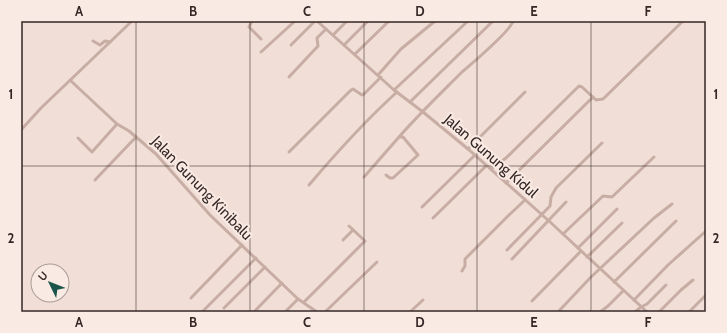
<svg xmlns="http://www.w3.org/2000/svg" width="727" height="333" viewBox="0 0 727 333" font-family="Cabin,sans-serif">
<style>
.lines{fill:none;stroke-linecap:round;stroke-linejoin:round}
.minor{stroke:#c8ada4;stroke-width:3}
.grid{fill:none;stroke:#342726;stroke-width:1;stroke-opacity:0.55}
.labels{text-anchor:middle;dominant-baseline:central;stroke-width:4;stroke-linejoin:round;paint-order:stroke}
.street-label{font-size:15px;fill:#342726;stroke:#f9eae3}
.neatline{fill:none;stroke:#342726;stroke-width:1.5}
.grid-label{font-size:13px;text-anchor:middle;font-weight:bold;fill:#342726}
</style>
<rect width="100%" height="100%" fill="#f1dfd7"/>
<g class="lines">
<g class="minor">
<polyline points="252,21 249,27 261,39"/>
<polyline points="317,21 394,90 423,112 468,149 549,221 647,312"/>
<polyline points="333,35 347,21"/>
<polyline points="93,41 100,45 105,41 110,42"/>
<polyline points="291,45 315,21"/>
<polyline points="344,45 368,21"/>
<polyline points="261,52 295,21"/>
<polyline points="355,54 389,21"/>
<polyline points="378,75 401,49 435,21"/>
<polyline points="289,77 318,46 317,38 326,29"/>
<polyline points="71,81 117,124 129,131 156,154 210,215 298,299 317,312"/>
<polyline points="394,90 468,21"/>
<polyline points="410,102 493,21"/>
<polyline points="21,130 41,108 132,21"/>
<polyline points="78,138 92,152 117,124"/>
<polyline points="468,149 525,92"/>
<polyline points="289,152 350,91 353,89 362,95 364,94 381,77"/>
<polyline points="491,169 506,158 579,86 582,87 596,100 603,99 683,21"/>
<path d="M386,175L390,178H393L418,155L403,137H399C418,115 440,94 461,73C471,64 511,31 513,21"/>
<polyline points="364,177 399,137"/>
<polyline points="95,180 136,137"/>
<polyline points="506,183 593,97"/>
<path d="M309,185C337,152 365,121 397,92"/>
<polyline points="422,207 475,155"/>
<polyline points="433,218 486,166"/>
<polyline points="563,234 603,196 612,197 654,157"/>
<polyline points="343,240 353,230"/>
<polyline points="578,248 617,209"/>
<polyline points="507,250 550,206 551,197 556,188 602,143"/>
<polyline points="587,257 622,223"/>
<polyline points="512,259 566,202"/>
<polyline points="462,271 465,266 465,259 509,215 525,200"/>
<polyline points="614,282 676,221"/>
<polyline points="191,298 242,245"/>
<polyline points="634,300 668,265 706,231"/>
<polyline points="532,301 581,251"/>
<polyline points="304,302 365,241 349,226"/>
<polyline points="224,308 265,267"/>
<polyline points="202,312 256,258"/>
<polyline points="254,312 282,283"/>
<polyline points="285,312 298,299"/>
<polyline points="325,312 377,262"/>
<polyline points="410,312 423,300"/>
<polyline points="558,312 591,277 654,218 672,204"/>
<polyline points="600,312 608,306 623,291"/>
<polyline points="635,312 641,307 647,304 666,285"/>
<polyline points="659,312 681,290 693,280"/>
<polyline points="689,312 706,295"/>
</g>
</g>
<path class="grid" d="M136,21V312M250,21V312M364,21V312M477,21V312M591,21V312M21,166H706"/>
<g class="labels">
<g class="street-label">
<text transform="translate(491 156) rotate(41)">Jalan Gunung Kidul</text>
<text transform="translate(202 188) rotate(46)">Jalan Gunung Kinibalu</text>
</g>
</g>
<rect width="727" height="333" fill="none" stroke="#f9eae3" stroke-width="44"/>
<g transform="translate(50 283) rotate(313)"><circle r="19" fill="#f9eae3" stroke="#aa9c97"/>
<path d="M0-3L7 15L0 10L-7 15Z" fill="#1b554c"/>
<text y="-6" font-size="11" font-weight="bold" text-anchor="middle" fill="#342726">U</text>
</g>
<rect x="22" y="22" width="683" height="289" class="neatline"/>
<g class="grid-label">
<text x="79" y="16">A</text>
<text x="193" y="16">B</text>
<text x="307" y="16">C</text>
<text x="420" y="16">D</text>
<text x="534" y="16">E</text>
<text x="648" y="16">F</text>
<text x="11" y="99">1</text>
<text x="716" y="99">1</text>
<text x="11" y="243">2</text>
<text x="716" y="243">2</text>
<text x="79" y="327">A</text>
<text x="193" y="327">B</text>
<text x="307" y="327">C</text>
<text x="420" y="327">D</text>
<text x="534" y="327">E</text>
<text x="648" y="327">F</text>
</g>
</svg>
